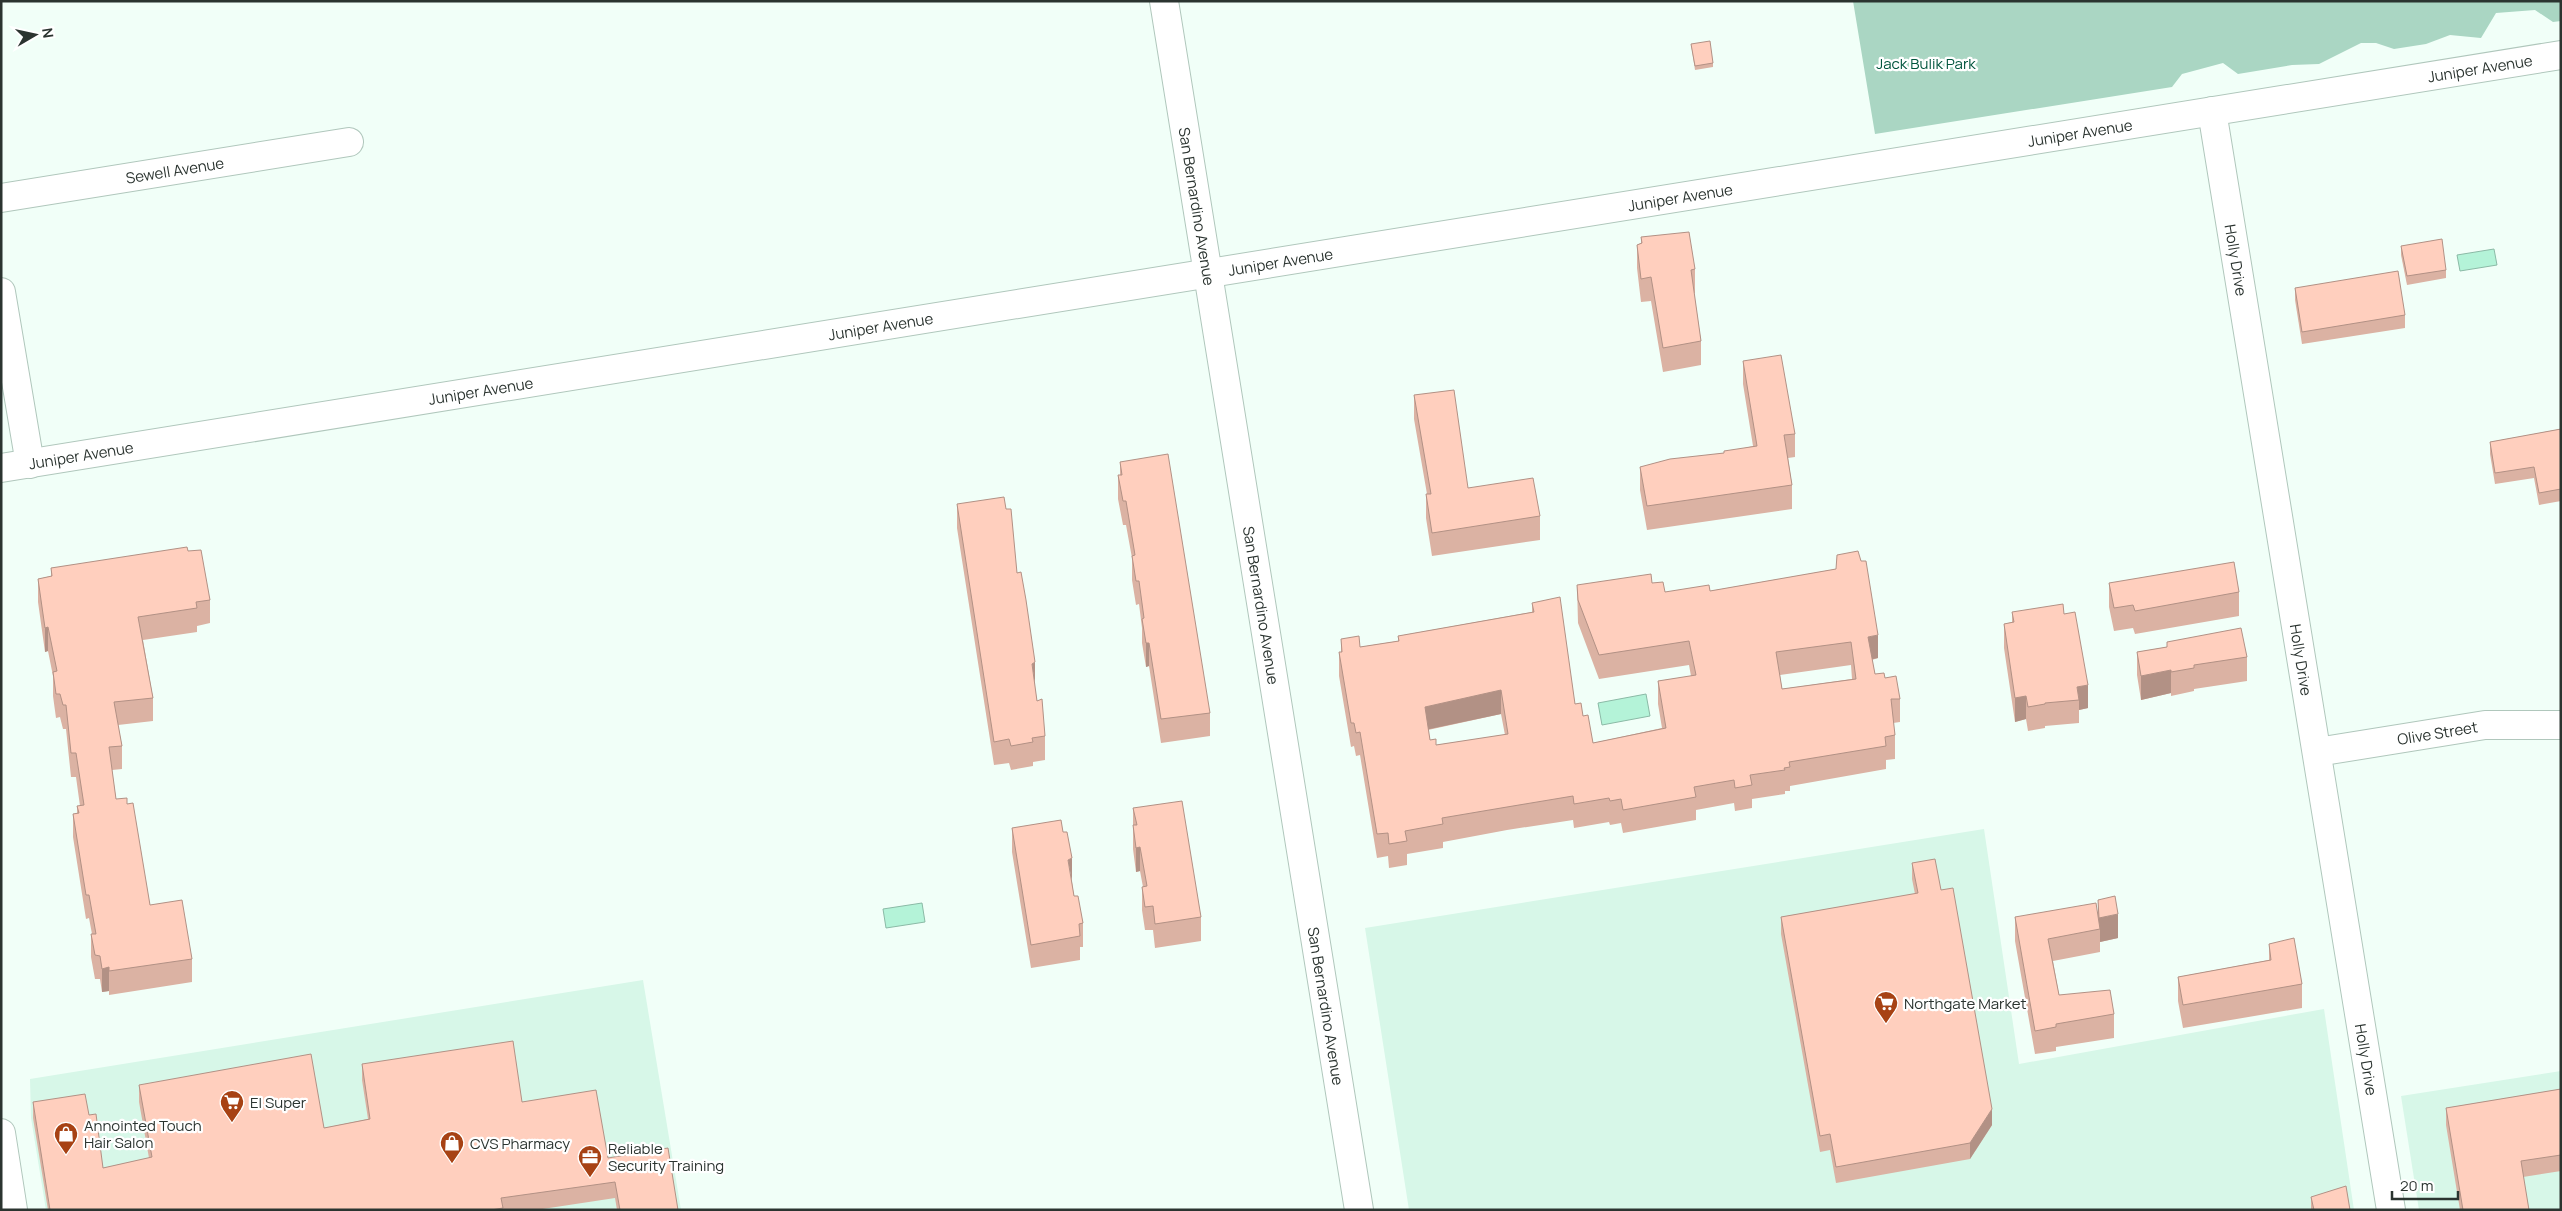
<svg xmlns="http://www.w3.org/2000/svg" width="2562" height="1211" viewBox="0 0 2562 1211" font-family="Manrope,sans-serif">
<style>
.built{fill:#d7f7e8}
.green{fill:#aad6c3}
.water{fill:#b4f3d8;stroke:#8bbaa6}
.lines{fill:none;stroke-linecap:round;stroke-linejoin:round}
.minor-casing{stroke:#b0c7bc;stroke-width:30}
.major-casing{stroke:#b0c7bc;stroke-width:30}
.minor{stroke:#fff;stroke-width:28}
.major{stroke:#fff;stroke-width:28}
.wall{fill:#dbb2a3;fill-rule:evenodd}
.shaded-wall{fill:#b29185}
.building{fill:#ffcfbe;stroke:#b29185;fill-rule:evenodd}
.labels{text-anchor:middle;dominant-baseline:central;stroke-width:4.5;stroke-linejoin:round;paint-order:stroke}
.park-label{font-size:15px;fill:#00553d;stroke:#fff}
.street-label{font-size:15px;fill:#2b3430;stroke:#fff}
.poi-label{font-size:15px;fill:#2b3430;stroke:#fff;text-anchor:start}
</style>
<rect width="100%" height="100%" fill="#f1fff8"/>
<g class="built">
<polygon points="1984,829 2019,1064 2324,1009 2354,1210 1409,1210 1365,928"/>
<polygon points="643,980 681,1210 46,1210 31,1118 30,1079"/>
<polygon points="2561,1071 2561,1210 2419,1210 2401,1096"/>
</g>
<polygon class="green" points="1853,1 2561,1 2561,21 2553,22 2535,10 2496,13 2481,38 2450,35 2426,44 2394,49 2376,43 2361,43 2319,64 2292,65 2238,74 2223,63 2182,74 2172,87 1875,134"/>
<g class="water">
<polygon points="2494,249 2497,265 2460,271 2457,255"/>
<polygon points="1646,694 1650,716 1602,725 1598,703"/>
<polygon points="922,903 925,922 886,928 883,909"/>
</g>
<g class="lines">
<g class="minor-casing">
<g id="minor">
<path id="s1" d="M2212,111L2391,1210"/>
<path id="s2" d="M1,198L349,142"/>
<polyline points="1,292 30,464"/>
<path id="s3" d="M1,468L2561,55"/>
<path id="s4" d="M2317,752L2485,725H2561"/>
<polyline points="1,1133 13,1210"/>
</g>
</g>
<g class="major-casing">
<g id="major">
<path id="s5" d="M1164,1L1359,1210"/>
</g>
</g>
<use href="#minor" class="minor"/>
<use href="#major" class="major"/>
</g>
<g class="wall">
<polygon points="1691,44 1713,63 1713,67 1695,70"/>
<polygon points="1641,237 1695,269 1695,293 1694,293 1701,341 1701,365 1663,372 1651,301 1641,302 1637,268 1637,245 1641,243"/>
<polygon points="2401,246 2446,270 2446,278 2407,285 2401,255"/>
<polygon points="2295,288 2405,315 2405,328 2302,344 2295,300"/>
<polygon points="1743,361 1795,434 1795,457 1788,458 1792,485 1792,509 1647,530 1640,490 1640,467 1724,453 1753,446 1743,384"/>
<polygon points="1414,395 1468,488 1540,516 1540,540 1432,556 1426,518 1426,494 1427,494 1414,419"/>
<polygon points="2561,429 2561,501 2539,505 2534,478 2495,484 2490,454 2490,442"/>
<polygon points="1120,462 1210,713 1210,736 1161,743 1149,666 1146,667 1142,643 1142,628 1139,604 1136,605 1132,580 1132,558 1126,525 1123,525 1118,499 1118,475 1120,475"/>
<polygon points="957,504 1006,509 1017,573 1037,701 1045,736 1045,760 1033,762 1033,766 1011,770 1009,763 994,765 957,528"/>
<polygon points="188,551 210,600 210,623 197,626 197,632 143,640 153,698 153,721 118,725 122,746 122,769 112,770 116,799 127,804 150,905 192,959 192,982 109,995 109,991 102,992 100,979 95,979 91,957 91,934 92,934 89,918 86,919 73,837 73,814 77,813 77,806 80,806 76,777 71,777 66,729 63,729 60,717 56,718 53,696 53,676 48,651 45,652 38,602 38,579 51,576 51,568"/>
<path d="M1836,569L1878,658L1872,660L1875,674L1885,678L1900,699V722L1893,723L1895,735V759L1886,760V769L1790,786V791H1785V794L1752,799V808L1735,811L1734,803L1696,810V820L1623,833L1621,823L1610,825L1609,822L1574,828L1573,820L1507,830L1443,842V848L1407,854V865L1389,868L1388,856L1377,858L1360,755L1356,756L1354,746L1351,747L1339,676V652H1341V639L1360,647L1398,641V636L1532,612V603L1575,704L1583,716L1593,743L1662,728L1658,704V681L1691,676L1689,665L1599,679L1578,623L1577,585L1652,583L1665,592L1710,591ZM1851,665L1852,679L1782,689L1780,675ZM1501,714L1505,735L1436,745L1430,740L1428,730Z"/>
<polygon points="2109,583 2239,592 2239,616 2135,634 2133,628 2114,631 2109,607"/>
<polygon points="2012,612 2064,614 2088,708 2079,710 2079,723 2045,726 2045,728 2028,731 2026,719 2015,722 2004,648 2004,624 2012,622"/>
<polygon points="2167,642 2247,657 2247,681 2194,689 2194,691 2171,696 2171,693 2141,700 2137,675 2137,652 2167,647"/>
<polygon points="1133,808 1201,917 1201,941 1155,948 1153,930 1145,930 1142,910 1142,887 1143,887 1140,871 1136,872 1133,849"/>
<polygon points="1012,828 1072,882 1074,896 1083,923 1083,947 1080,947 1080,960 1031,968 1012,852"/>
<polygon points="1912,863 1941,890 1992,1125 1970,1159 1836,1183 1830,1150 1820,1152 1781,934 1781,917 1915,894 1912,879"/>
<polygon points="2098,900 2118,938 2100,942 2100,952 2053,961 2059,995 2114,1014 2114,1038 2056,1047 2056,1051 2035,1054 2015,941 2015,917 2098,919"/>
<polygon points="2269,944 2302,984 2302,1008 2183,1028 2178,1001 2178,977 2269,960"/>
<polygon points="362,1064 522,1102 608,1158 678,1210 617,1210 615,1198 536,1210 48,1210 33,1118 33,1102 89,1115 103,1168 149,1158 139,1102 139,1085 324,1128 368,1119 362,1080"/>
<polygon points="2561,1089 2561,1171 2523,1177 2529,1210 2460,1210 2446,1125 2446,1108"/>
<polygon points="2311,1197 2350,1210 2311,1210"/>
</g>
<g class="shaded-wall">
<polygon points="48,627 48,651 45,652 45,628"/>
<polygon points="1878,635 1878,658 1868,660 1868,637"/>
<polygon points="1146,643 1149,643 1149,666 1146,667"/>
<polygon points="1035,662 1035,686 1032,664"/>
<polygon points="2171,670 2171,693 2141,700 2141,676"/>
<polygon points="2088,685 2088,708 2079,710 2079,700 2077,687"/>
<polygon points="1501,690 1501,714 1425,730 1425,707"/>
<polygon points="2026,696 2026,719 2015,722 2015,698"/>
<polygon points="1140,847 1140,871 1136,872 1136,848"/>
<polygon points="1072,858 1072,882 1068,860"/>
<polygon points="2118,914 2118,938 2100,942 2100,929 2099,929 2099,918"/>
<polygon points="109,967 109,991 102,992 102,969"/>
<polygon points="1992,1109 1992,1125 1970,1159 1970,1143"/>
</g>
<g class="building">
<polygon points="1710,41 1713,63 1695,66 1691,44"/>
<polygon points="1689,232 1695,269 1691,270 1701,341 1663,348 1651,277 1641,279 1637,245 1642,243 1641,237"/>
<polygon points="2442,239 2446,270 2407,276 2401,246"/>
<polygon points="2398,271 2405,315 2302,332 2295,288"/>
<polygon points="1781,355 1795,434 1784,435 1792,485 1647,506 1640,467 1670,459 1724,453 1724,451 1757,446 1743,361"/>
<polygon points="1454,390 1468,488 1533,478 1540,516 1432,533 1426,494 1431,494 1414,395"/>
<polygon points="2561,429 2561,489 2539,493 2534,467 2495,473 2490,442"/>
<polygon points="1168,454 1210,713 1161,719 1149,643 1146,643 1142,619 1144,618 1139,581 1136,581 1132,556 1135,555 1126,501 1123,501 1118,475 1122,475 1120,462"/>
<polygon points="1004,497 1006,509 1011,509 1017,573 1021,572 1026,600 1035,662 1032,664 1037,701 1042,699 1045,736 1032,738 1033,742 1011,746 1009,739 994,742 957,504"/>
<polygon points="187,547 188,551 201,550 210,600 196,602 197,608 138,617 153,698 114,702 122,746 109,747 116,799 127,798 127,804 133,803 150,905 182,900 192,959 109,971 109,967 102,969 100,956 95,955 91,934 96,934 89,895 86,895 73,814 79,813 77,806 84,805 76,753 71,753 66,705 63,705 60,694 56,694 53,672 57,671 48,627 45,628 38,579 52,576 51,568"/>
<path d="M1858,551L1861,561H1866L1878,635L1868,637L1875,674L1884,673L1885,678L1896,676L1900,699H1891L1895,735L1885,737L1886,746L1789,762L1790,767L1784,768L1785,770L1750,775L1752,785L1735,788L1734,780L1694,787L1696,797L1623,810L1621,799L1610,801L1609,798L1574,804L1573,796L1507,807L1442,818L1443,824L1405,831L1407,841L1389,844L1388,833L1377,834L1360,732L1356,733L1354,723H1351L1339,652H1342L1341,639L1359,636L1360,647L1399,641L1398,636L1534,612L1532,603L1560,597L1575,704L1581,703L1583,716L1588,715L1593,743L1666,728L1658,681L1696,675L1689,641L1599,655L1578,600L1577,585L1651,574L1652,583L1663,582L1665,592L1709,585L1710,591L1836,569L1837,555ZM1851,642L1856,679L1782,689L1776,652ZM1501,690L1508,734L1436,745V739L1430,740L1425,707Z"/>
<polygon points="2234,562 2239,592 2135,611 2133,605 2114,608 2109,583"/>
<polygon points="2063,604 2064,614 2075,612 2088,685 2077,687 2079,700 2045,703 2045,704 2028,707 2026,696 2015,698 2004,624 2014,622 2012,612"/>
<polygon points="2241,628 2247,657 2194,665 2194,668 2171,672 2171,670 2141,676 2137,652 2167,647 2167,642"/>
<polygon points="1182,801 1201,917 1155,924 1153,906 1145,907 1142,887 1147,886 1140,847 1136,848 1133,825 1137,825 1133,808"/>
<polygon points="1061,820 1063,832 1067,832 1072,858 1068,860 1074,896 1078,896 1083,923 1079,924 1080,936 1031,945 1012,828"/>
<polygon points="1935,859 1941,890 1953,888 1992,1109 1970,1143 1836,1167 1830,1134 1820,1136 1781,917 1918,893 1912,863"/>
<polygon points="2115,896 2118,914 2099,918 2098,900"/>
<polygon points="2096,903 2100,929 2048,939 2059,995 2110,990 2114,1014 2056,1024 2056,1027 2035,1031 2015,917"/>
<polygon points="2294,938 2302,984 2183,1005 2178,977 2271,960 2269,944"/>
<polygon points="513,1041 522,1102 596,1090 608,1158 668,1148 678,1210 620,1210 615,1182 501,1198 503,1208 491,1210 50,1210 33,1102 85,1094 89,1115 96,1114 103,1168 152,1157 139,1085 311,1054 324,1128 370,1119 362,1064"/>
<polygon points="2561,1089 2561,1155 2521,1161 2529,1210 2463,1210 2446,1108"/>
<polygon points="2346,1186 2350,1210 2314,1210 2311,1197"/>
</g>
<defs>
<g id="supermarket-pin" transform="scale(1.25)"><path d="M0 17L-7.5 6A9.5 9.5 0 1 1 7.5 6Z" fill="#a74214" stroke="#fff"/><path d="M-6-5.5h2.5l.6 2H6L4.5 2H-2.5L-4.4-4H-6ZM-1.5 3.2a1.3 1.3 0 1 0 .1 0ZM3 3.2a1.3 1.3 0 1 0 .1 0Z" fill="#fff"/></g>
<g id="shop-pin" transform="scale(1.25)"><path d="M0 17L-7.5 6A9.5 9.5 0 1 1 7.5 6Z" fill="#a74214" stroke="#fff"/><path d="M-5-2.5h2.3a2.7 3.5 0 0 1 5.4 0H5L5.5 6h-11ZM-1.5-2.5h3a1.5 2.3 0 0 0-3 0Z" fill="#fff"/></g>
<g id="office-pin" transform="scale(1.25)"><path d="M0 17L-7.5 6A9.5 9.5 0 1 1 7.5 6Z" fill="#a74214" stroke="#fff"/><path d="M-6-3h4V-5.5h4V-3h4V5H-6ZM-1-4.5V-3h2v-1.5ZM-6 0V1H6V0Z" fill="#fff"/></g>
</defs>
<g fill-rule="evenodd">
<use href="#supermarket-pin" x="1886" y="1003"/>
<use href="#supermarket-pin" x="232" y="1102"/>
<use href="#shop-pin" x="66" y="1134"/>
<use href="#shop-pin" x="452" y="1143"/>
<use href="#office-pin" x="590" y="1157"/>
</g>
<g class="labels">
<g class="park-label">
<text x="1926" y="63">Jack Bulik Park</text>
</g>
<g class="street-label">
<text stroke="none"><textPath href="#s3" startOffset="2511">Juniper Avenue</textPath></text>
<text stroke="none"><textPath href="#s3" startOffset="2106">Juniper Avenue</textPath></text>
<text stroke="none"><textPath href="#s2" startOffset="176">Sewell Avenue</textPath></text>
<text stroke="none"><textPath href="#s3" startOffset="1701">Juniper Avenue</textPath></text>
<text stroke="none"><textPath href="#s5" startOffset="208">San Bernardino Avenue</textPath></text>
<text stroke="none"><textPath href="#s1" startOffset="151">Holly Drive</textPath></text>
<text stroke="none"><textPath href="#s3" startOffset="1296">Juniper Avenue</textPath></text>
<text stroke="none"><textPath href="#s3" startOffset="891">Juniper Avenue</textPath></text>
<text stroke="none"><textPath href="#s3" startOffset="486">Juniper Avenue</textPath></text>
<text stroke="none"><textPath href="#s3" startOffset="81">Juniper Avenue</textPath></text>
<text stroke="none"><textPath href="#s5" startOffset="612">San Bernardino Avenue</textPath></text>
<text stroke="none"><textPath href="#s1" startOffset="556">Holly Drive</textPath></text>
<text stroke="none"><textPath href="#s4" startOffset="122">Olive Street</textPath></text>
<text stroke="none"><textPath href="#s5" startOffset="1018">San Bernardino Avenue</textPath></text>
<text stroke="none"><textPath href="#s1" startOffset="961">Holly Drive</textPath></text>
</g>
<g class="poi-label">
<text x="1904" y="1003">Northgate Market</text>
<text x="250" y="1102">El Super</text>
<text x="84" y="1125">Annointed Touch<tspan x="84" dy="17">Hair Salon</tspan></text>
<text x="470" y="1143">CVS Pharmacy</text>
<text x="608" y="1148">Reliable<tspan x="608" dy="17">Security Training</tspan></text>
</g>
</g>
<rect width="2562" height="1211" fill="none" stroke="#2b3430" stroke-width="5"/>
<g transform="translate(35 35) rotate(81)" stroke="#ffffff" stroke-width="4" paint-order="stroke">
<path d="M0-4L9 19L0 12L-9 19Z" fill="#2b3430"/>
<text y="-8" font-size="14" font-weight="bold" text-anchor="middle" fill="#2b3430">N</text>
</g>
<path d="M2392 1191v8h66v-8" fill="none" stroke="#2b3430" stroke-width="2.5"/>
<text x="2400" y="1191" font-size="15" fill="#2b3430" stroke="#ffffff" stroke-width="4" paint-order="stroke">20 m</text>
</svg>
